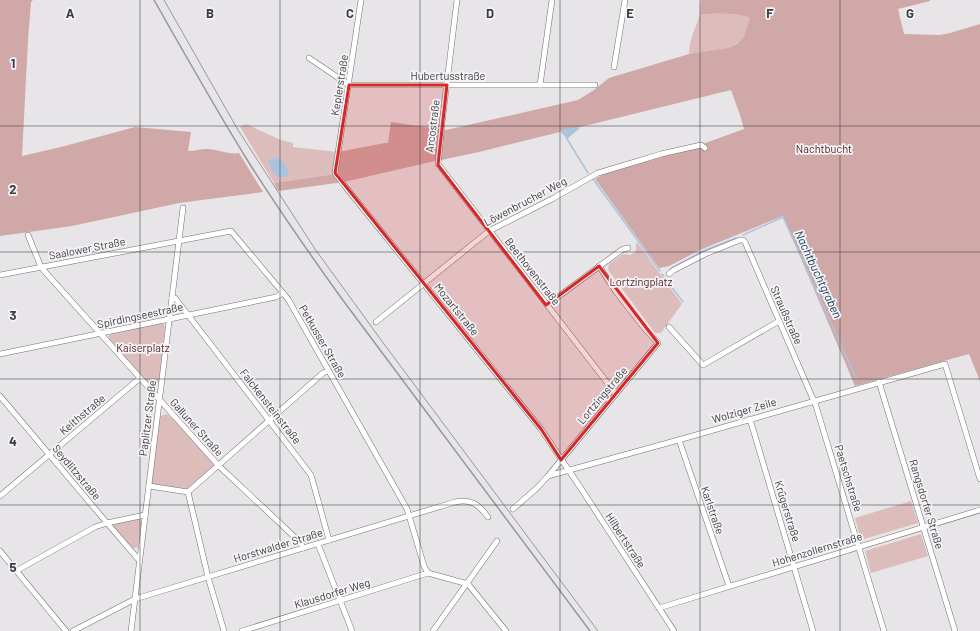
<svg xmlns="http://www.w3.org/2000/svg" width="980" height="631" viewBox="0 0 980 631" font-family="Barlow,sans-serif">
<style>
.green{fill:#dcbdbc}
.forest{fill:#d0a8a7}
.water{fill:#aac4de}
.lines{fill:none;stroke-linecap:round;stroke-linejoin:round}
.stream{stroke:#aac4de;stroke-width:1.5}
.street-casing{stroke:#727073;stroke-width:6}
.street{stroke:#fff;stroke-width:5}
.tram{stroke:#989799;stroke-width:1}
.rail{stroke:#989799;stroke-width:1.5}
.marked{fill:#d62828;fill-opacity:0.2;stroke:#d62828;stroke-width:3;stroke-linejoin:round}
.grid{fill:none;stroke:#3d3c3e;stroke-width:1;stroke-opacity:0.55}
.labels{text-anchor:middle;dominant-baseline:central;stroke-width:3.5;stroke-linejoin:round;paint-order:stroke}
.street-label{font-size:11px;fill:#3d3c3e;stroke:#f5f3f6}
.park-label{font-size:11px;fill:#562324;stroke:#f5f3f6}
.water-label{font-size:12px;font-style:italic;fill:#0c3558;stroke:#f5f3f6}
.grid-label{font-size:13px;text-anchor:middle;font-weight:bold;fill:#3d3c3e;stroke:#f5f3f6;stroke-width:3.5;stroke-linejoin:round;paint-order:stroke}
</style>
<rect width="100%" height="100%" fill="#e7e5e8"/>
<g class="green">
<path d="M700,14C714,14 738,12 750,18C748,24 748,31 745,36C736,51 705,51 689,54C689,40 696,27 700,14Z"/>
<polygon points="246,124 281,140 293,143 293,147 338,152 335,174 274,183 240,127"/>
<polygon points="637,242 682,304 661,333 655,333 608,270 609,264 623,254 631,255 636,251 636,244"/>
<polygon points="160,323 163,324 165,327 159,382 157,384 150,386 110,340 108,336 111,334"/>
<polygon points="167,414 179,425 214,464 214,466 187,489 152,484 151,482 159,418 160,416"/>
<polygon points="911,501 918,523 861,540 855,518"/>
<polygon points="137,518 140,520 141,523 138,547 132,549 114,529 114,525 116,523"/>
<polygon points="921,534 928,556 871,573 865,551"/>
</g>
<g class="forest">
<path d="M0,0H33L31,2L28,40L22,156L61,147L135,127L191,132L188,151C194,151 201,149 207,149C218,149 228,155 239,153L263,192L179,203L72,226L0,236Z"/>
<path d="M701,0H930V1L898,9L904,34L940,35L950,33L980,24V381L969,354L855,386L783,216L700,250L669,266L659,268L595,179L604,174L700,145L744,129L740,115L731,90L479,152L441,160L435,161L344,182L278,191L274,183L335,174L338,152L385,143H388L391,122L446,130L578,100L594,90L609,78L689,54L727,48L737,44L744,37L750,18C737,12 714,14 700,14Z"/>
</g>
<g class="water">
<polygon points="578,127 580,128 567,139 559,130"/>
<path d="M273,158H277L285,164L289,173C286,177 281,178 277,177L272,170L268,161Z"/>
</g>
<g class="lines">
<g class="stream">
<polyline points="567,139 588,173"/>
<polyline points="593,179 660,271"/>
<polyline points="743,235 783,217 856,378"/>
<polyline points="670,269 703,251 736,238"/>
<polyline points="662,274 683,302"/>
</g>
<g class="street-casing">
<g id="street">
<polyline points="361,0 335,173 344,185 541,429 580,487 674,631"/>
<polyline points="457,0 442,123 438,164 616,394"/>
<polyline points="309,58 349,85 595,85"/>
<polyline points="614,67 625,0"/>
<polyline points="540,85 552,0"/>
<polyline points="28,235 41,267 47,274 219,466 301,543 303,548"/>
<polyline points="669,274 674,270 705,254 740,240 743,240 745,242 816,406 884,631"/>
<polyline points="0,275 231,231 288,299 407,509 424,566 428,573 468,584"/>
<polyline points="172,298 175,298 311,475 329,540"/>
<polyline points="547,305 616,254 623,249 628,248"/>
<polyline points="376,322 489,231 552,199 598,173 635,162 661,154 701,145 705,148"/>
<polyline points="669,327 703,365 779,321"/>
<polyline points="0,354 276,297 283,293"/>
<polyline points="879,382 955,631"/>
<polyline points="0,396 107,523 139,560"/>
<polyline points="750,419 813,631"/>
<polyline points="679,440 729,586"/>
<polyline points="548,476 682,439 945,364 980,479"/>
<polyline points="149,486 188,492 323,373 328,371"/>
<polyline points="188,492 208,577 224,631"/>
<polyline points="0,496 140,378"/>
<polyline points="513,509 537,488 548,476 658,343 645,329 616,292 599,266"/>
<polyline points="318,544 352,631"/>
<polyline points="0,551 66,631"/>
<polyline points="16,571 95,527 107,523 145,515"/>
<polyline points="468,584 506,631"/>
<polyline points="659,608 980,510"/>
<path d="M73,631L135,599L455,502C471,498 479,505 488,517"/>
<polyline points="131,631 183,208"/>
<polyline points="242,631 428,573"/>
<polyline points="433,631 497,541"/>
</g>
</g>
<use href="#street" class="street"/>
<polyline class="tram" points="164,0 238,130 315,249 384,344 598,631"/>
<path class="rail" d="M154,0C184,53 214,106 246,158C276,206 309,253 342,299L590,631"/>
</g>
<path class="marked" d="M349,85H447L438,165L546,305L599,266L658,343L561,460L541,429L335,173Z"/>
<path class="grid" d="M140,0V631M280,0V631M420,0V631M560,0V631M700,0V631M840,0V631M0,126H980M0,252H980M0,379H980M0,505H980"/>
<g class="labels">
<g class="street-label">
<text x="448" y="75">Hubertusstraße</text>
<text transform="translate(339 85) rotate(-81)">Keplerstraße</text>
<text transform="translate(432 126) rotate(-83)">Arcostraße</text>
<text transform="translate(525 201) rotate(-28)">Löwenbrucher Weg</text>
<text transform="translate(87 248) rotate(-11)">Saalower Straße</text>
<text transform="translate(533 271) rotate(52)">Beethovenstraße</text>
<text transform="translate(457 309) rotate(51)">Mozartstraße</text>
<text transform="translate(140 315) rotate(-12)">Spirdingseestraße</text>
<text transform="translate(787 315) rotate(66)">Straußstraße</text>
<text transform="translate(323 341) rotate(60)">Petkusser Straße</text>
<text transform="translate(602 395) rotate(-50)">Lortzingstraße</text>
<text transform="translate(271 406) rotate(52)">Falckensteinstraße</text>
<text transform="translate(744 410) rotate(-16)">Wolziger Zeile</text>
<text transform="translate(82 414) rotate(-40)">Keithstraße</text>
<text transform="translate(147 418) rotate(-83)">Paplitzer Straße</text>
<text transform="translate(197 427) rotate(48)">Galluner Straße</text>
<text transform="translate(77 472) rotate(50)">Seydlitzstraße</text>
<text transform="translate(849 478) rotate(73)">Paetschstraße</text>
<text transform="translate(927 504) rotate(73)">Rangsdorfer Straße</text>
<text transform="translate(713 510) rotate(71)">Karlstraße</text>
<text transform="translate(788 511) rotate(73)">Krügerstraße</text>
<text transform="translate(626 540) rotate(57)">Hilbertstraße</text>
<text transform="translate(278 545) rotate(-17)">Horstwalder Straße</text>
<text transform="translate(817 549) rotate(-17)">Hohenzollernstraße</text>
<text transform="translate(332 593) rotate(-17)">Klausdorfer Weg</text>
</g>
<g class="park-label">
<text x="824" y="148">Nachtbucht</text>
<text x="641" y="281">Lortzingplatz</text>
<text x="143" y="347">Kaiserplatz</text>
</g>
<g class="water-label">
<text transform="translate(819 274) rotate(65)">Nachtbuchtgraben</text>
</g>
</g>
<g class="grid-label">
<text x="70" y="18">A</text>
<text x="210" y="18">B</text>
<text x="350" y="18">C</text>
<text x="490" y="18">D</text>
<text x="630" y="18">E</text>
<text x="770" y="18">F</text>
<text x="910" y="18">G</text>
<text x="13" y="68">1</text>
<text x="13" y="194">2</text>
<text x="13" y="320">3</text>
<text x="13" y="446">4</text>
<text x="13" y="572">5</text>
</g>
</svg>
